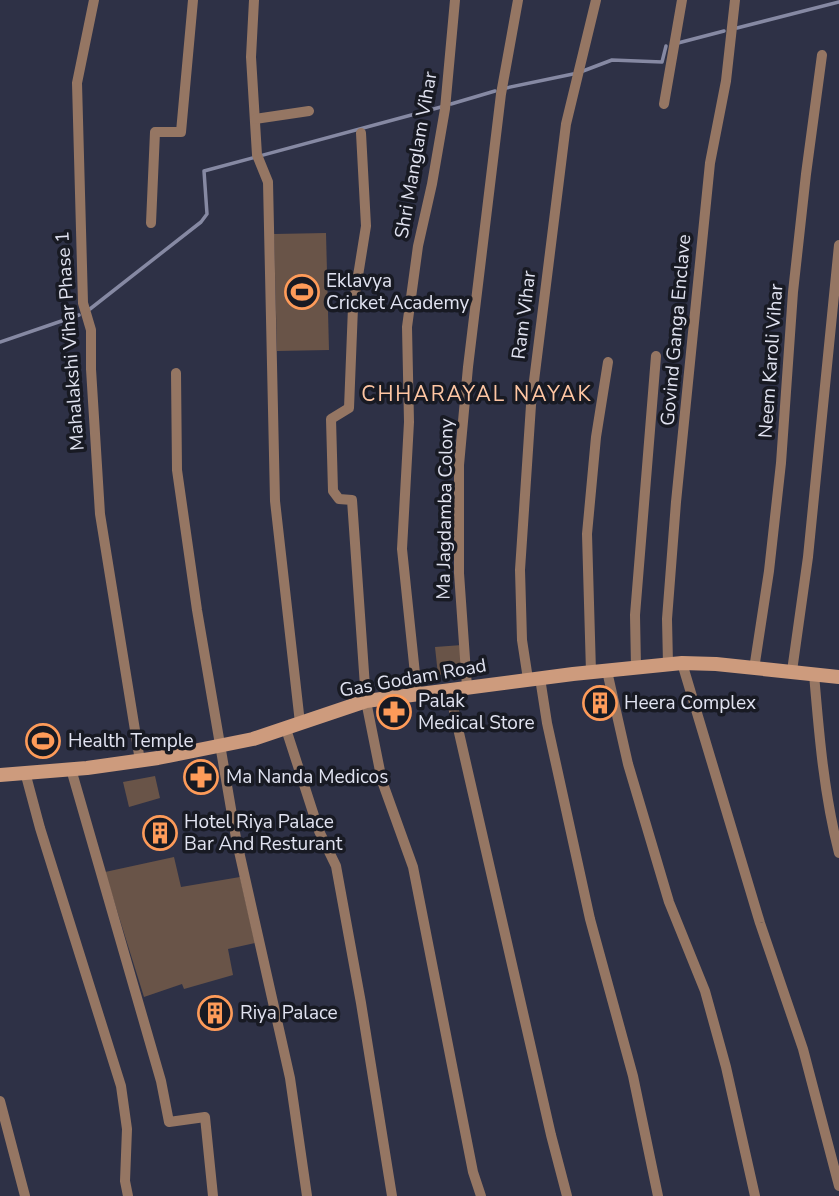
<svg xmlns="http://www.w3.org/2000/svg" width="839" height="1196" viewBox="0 0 839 1196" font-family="'Nunito Sans',sans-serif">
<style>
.green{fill:#695448}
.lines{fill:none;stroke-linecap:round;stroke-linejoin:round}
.stream{stroke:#8689a3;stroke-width:3.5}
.street{stroke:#957663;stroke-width:10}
.secondary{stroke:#cd9b7d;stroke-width:14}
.labels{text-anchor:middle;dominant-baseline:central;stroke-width:7;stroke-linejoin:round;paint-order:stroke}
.street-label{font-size:19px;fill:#e1e3f1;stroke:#181a23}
.poi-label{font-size:19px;fill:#e1e3f1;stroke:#181a23;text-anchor:start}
.neighbourhood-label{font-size:21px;letter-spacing:2px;fill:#ffc6a3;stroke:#181a23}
</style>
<rect width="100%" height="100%" fill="#2e3146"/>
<g class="green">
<polygon points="326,233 329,350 277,351 274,234"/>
<polygon points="462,645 464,673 438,675 435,647"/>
<polygon points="155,776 160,798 129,807 123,782"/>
<polygon points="174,857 181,887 240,877 255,943 228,949 233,975 184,989 182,984 144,997 105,872"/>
</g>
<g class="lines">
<g class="stream">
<polyline points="737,28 839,2"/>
<polyline points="678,43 724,31"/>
<polyline points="583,71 612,60 662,62 666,46"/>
<polyline points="506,88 573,74"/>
<polyline points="451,104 495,91"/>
<polyline points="90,309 201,222 207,214 204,171 441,107"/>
<polyline points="0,342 79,315"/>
</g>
<g class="street">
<polyline points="94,0 77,83 83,303 91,330 91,369 100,514 140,761"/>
<polyline points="254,0 251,57 257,155 268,182 275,501 300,723"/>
<polyline points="664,104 682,0"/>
<polyline points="255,119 309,111"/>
<polyline points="361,133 366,226 353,307 349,408 331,419 333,491 339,499 352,500 366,701 382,781 413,867 473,1172 481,1196"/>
<polyline points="151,223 155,132 181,132 193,0"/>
<polyline points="176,373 177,470 197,610 236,838 290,1078 307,1196"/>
<polyline points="682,663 760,923 803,1049 839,1186"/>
<polyline points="668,664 667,619 676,502 710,163 726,81 735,0"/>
<polyline points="636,667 635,615 656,356"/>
<polyline points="754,669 769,571 781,463 793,292 806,174 822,55"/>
<polyline points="607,671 628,764 669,902 705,991 726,1067 755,1196"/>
<polyline points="792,671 808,557 839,245"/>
<polyline points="591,672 587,534 596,437 608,362"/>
<path d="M814,674C819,734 824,795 839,853"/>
<polyline points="540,678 547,723 590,919 633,1076 658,1196"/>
<polyline points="528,679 522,640 520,570 531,405 566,124 596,0"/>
<polyline points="467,687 459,573 459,465 468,367 501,94 518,0"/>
<polyline points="449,689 551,1135 567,1196"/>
<polyline points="417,693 402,549 409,422 407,327 418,246 432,184 445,109 455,0"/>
<polyline points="286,729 319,831 336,866 361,1003 392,1196"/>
<polyline points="71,769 161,1081 169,1122 205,1117 213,1196"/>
<polyline points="25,772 40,828 121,1086 127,1129 125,1181 128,1196"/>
<polyline points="0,1101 25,1196"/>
</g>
<polyline class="secondary" points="0,775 87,768 158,758 253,739 366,701 573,674 682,663 716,664 839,677"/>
</g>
<defs>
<g id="stadium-ring" transform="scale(1.75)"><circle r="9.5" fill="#181a23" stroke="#fe9b59" stroke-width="1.5"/><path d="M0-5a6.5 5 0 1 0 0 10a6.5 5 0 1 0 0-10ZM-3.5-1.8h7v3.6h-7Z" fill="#fe9b59"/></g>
<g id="building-ring" transform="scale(1.75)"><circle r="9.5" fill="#181a23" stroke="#fe9b59" stroke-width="1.5"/><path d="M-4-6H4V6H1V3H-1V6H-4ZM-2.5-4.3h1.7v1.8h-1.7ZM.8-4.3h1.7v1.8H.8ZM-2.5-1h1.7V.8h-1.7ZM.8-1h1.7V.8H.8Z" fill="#fe9b59"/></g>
<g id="pharmacy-ring" transform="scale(1.75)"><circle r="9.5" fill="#181a23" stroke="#fe9b59" stroke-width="1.5"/><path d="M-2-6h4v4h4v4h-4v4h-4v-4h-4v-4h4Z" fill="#fe9b59"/></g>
</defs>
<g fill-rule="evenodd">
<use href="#stadium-ring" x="302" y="292"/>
<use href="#building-ring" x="600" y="703"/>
<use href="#pharmacy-ring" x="394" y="712"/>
<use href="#stadium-ring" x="43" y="741"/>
<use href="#pharmacy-ring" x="201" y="777"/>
<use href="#building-ring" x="160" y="833"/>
<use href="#building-ring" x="215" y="1013"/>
</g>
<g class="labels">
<g class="street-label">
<text transform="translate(416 155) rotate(-80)">Shri Manglam Vihar</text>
<text transform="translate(524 315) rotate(-83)">Ram Vihar</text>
<text transform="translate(676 330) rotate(-85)">Govind Ganga Enclave</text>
<text transform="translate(70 341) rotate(-94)">Mahalakshi Vihar Phase 1</text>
<text transform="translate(771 361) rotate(-86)">Neem Karoli Vihar</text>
<text transform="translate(445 509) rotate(-89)">Ma Jagdamba Colony</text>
<text transform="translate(413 678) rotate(-10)">Gas Godam Road</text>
</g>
<g class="poi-label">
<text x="326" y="281">Eklavya<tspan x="326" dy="22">Cricket Academy</tspan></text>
<text x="418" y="701">Palak<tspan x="418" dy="22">Medical Store</tspan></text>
<text x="624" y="703">Heera Complex</text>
<text x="68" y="741">Health Temple</text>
<text x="226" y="777">Ma Nanda Medicos</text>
<text x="184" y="822">Hotel Riya Palace<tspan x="184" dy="22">Bar And Resturant</tspan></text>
<text x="240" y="1013">Riya Palace</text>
</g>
<g class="neighbourhood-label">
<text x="477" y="394">CHHARAYAL NAYAK</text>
</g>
</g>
</svg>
